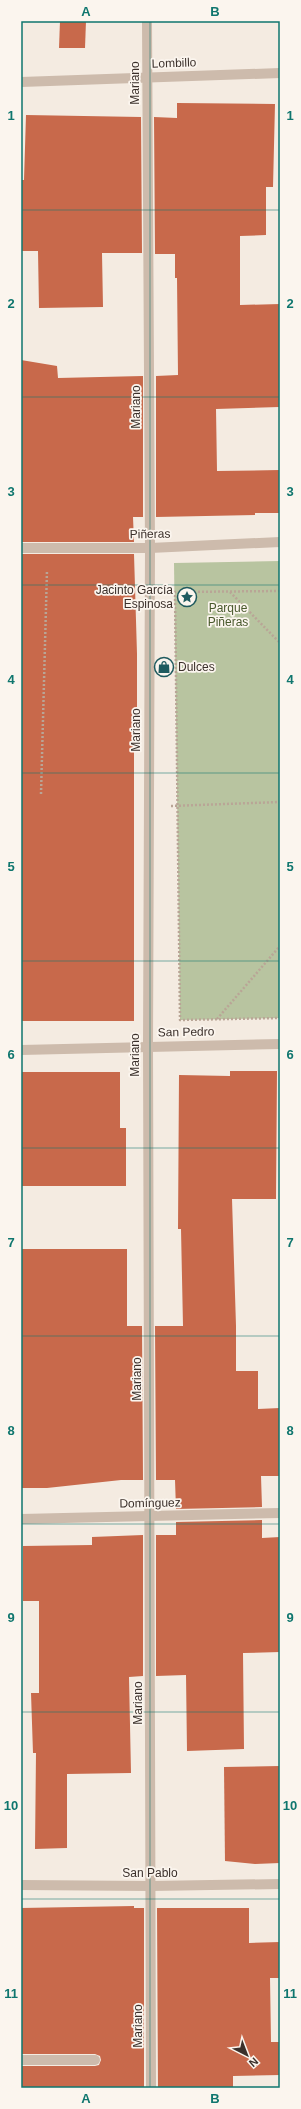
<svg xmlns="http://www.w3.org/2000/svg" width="301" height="2109" viewBox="0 0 301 2109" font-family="Helvetica,sans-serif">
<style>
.green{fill:#b8c4a0}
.building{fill:#c8694b}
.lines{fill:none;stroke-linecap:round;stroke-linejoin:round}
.path{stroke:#b9a596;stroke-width:2.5;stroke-dasharray:2 2;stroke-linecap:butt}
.lane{stroke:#cdbbac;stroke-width:10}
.street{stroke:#cdbbac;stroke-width:10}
.grid{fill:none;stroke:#0f766e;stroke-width:1;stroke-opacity:0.55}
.labels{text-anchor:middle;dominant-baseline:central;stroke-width:3.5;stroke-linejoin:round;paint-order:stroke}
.street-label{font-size:12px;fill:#3b302b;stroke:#fbf5ee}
.poi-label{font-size:12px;fill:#3b302b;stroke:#fbf5ee;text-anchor:end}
.park-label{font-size:12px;fill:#4a5a2e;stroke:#fbf5ee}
.neatline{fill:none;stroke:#0f766e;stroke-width:1.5}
.grid-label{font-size:13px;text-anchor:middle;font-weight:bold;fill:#0f766e}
</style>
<rect width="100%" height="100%" fill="#f4ebe1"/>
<polygon class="green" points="280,561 280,1018 180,1020 174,563"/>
<g class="building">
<polygon points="60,21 86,21 85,48 59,48"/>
<polygon points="177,103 275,104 273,187 266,187 266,235 240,236 240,305 280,304 279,407 216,409 217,471 280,470 280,513 255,513 255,515 156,517 156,376 178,375 177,278 175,278 175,254 155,254 154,117 177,118"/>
<polygon points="26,115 141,117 142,253 102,253 103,307 39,308 38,251 21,251 21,180 24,180"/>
<polygon points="21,360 57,366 58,378 143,376 143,517 133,517 134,542 21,542"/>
<polygon points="21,554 134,554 137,654 137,740 134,740 134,1021 21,1021"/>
<polygon points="230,1071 277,1071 276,1199 232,1199 236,1326 236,1371 258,1371 258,1409 280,1408 280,1476 261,1476 262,1507 176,1509 175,1480 156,1480 155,1326 183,1326 181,1229 178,1229 179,1075 230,1076"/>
<polygon points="21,1072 120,1072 120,1128 126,1128 126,1186 21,1186"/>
<polygon points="21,1249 127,1249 127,1326 142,1326 143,1480 121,1480 47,1488 21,1488"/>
<polygon points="262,1520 262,1538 280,1537 280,1652 243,1653 244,1749 187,1751 186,1675 156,1676 156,1535 176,1535 176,1522"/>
<polygon points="143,1535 143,1676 129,1677 131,1773 67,1774 67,1848 35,1849 36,1753 33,1753 31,1693 39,1693 39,1601 23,1601 23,1546 92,1545 92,1537"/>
<polygon points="280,1766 280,1863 255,1864 225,1861 224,1767"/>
<polygon points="134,1906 134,1908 144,1908 144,2088 21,2088 21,2066 95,2066 99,2065 101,2060 100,2056 95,2054 21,2054 21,1908"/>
<polygon points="157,1908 249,1908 249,1943 280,1942 280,1978 270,1978 271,2042 280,2042 280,2075 233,2076 233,2088 158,2088"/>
</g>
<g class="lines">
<g class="path">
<polyline points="280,591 175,592 180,1020 280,1018"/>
<polyline points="230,592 280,643"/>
<polyline points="41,794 47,570"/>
<polyline points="171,806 280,802"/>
<polyline points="217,1019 280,946"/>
</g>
<polyline class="lane" points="21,2060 95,2060"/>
<g class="street">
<polyline points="147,21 150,548 148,1046 151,2088"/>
<polyline points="21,82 280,73"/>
<polyline points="21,548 150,548 280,542"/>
<polyline points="21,1050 280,1044"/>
<polyline points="21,1519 280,1513"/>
<polyline points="21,1885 151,1886 280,1884"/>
</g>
</g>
<path class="grid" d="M150,21V2088M21,210H280M21,397H280M21,585H280M21,773H280M21,961H280M21,1148H280M21,1336H280M21,1524H280M21,1712H280M21,1899H280"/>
<defs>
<g id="sight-ring" transform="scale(1)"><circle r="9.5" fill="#fbf5ee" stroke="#1f5a5e" stroke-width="1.5"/><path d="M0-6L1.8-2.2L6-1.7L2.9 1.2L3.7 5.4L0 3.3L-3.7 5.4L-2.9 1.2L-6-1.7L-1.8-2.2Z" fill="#1f5a5e"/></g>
<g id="shop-ring" transform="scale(1)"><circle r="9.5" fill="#fbf5ee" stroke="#1f5a5e" stroke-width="1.5"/><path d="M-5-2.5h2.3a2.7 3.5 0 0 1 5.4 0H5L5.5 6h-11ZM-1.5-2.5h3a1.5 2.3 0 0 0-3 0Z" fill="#1f5a5e"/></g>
</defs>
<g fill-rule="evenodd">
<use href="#sight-ring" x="187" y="597"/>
<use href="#shop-ring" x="164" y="667"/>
</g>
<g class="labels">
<g class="street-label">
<text transform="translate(174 63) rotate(-2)">Lombillo</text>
<text transform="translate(135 83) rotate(-90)">Mariano</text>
<text transform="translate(136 407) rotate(-90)">Mariano</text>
<text transform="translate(150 534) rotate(-1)">Piñeras</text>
<text transform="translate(136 730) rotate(-90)">Mariano</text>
<text transform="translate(186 1032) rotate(-1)">San Pedro</text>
<text transform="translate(135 1055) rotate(-90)">Mariano</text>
<text transform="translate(137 1379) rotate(-90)">Mariano</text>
<text transform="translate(150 1503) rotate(-1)">Domínguez</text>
<text transform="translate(138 1703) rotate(-90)">Mariano</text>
<text x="150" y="1873">San Pablo</text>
<text transform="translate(138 2026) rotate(-90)">Mariano</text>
</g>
<g class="poi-label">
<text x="173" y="590">Jacinto García<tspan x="173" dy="14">Espinosa</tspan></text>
<text x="178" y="667" text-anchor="start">Dulces</text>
</g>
<g class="park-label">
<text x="228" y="608">Parque<tspan x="228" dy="14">Piñeras</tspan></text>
</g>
</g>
<rect width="301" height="2109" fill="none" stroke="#fbf5ee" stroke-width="44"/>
<g transform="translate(247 2055) rotate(138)" stroke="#fbf5ee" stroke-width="3" paint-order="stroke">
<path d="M0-3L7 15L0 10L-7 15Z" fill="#3b302b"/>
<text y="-6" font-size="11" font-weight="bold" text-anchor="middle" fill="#3b302b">N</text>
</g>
<rect x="22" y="22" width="257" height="2065" class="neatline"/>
<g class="grid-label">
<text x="86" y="16">A</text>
<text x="215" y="16">B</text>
<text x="11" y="120">1</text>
<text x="290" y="120">1</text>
<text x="11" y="308">2</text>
<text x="290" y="308">2</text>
<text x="11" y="496">3</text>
<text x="290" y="496">3</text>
<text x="11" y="684">4</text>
<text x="290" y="684">4</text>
<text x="11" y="871">5</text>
<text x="290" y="871">5</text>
<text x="11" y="1059">6</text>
<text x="290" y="1059">6</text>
<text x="11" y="1247">7</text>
<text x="290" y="1247">7</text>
<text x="11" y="1435">8</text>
<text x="290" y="1435">8</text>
<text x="11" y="1622">9</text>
<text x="290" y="1622">9</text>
<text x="11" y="1810">10</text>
<text x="290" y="1810">10</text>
<text x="11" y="1998">11</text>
<text x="290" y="1998">11</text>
<text x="86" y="2103">A</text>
<text x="215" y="2103">B</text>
</g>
</svg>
